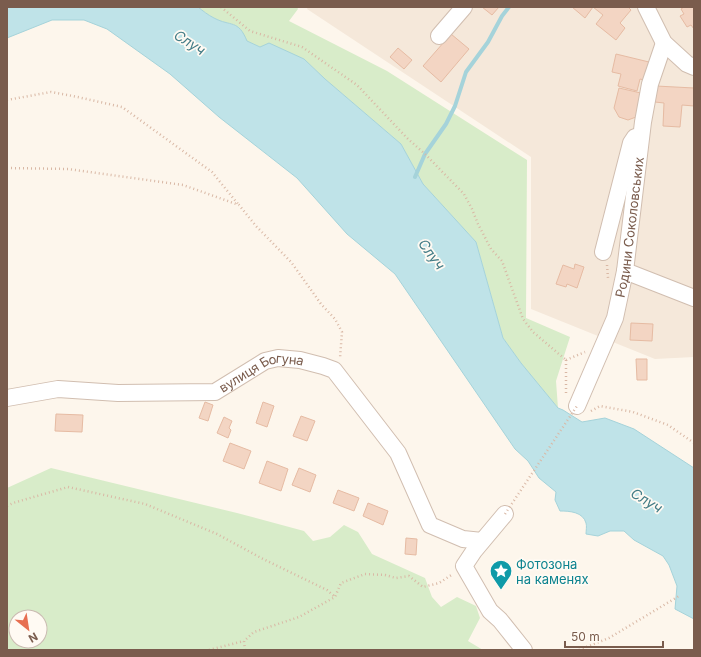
<svg xmlns="http://www.w3.org/2000/svg" width="701" height="657" viewBox="0 0 701 657" font-family="Inter,sans-serif">
<style>
.residential{fill:#f5e8da}
.green{fill:#d8ecc9;fill-rule:evenodd}
.water{fill:#bfe3e8;stroke:#a5d3da}
.lines{fill:none;stroke-linecap:round;stroke-linejoin:round}
.stream{stroke:#a5d3da;stroke-width:4}
.building{fill:#f3d5c3;stroke:#e6bba3}
.minor-casing{stroke:#d1beb0;stroke-width:18}
.path{stroke:#d9b8a5;stroke-width:2.5;stroke-dasharray:1 3;stroke-linecap:butt}
.minor{stroke:#fff;stroke-width:16}
.path-bridge{stroke:#d9b8a5;stroke-width:2.5;stroke-dasharray:1 3;stroke-linecap:butt}
.labels{text-anchor:middle;dominant-baseline:central;stroke-width:3.5;stroke-linejoin:round;paint-order:stroke}
.street-label{font-size:13px;fill:#7a5c4d;stroke:#fffaf3}
.culture-label{font-size:13px;fill:#0d838f;stroke:#fffaf3;text-anchor:start}
.water-label{font-size:14px;font-style:italic;fill:#437c86;stroke:#fffaf3}
</style>
<rect width="100%" height="100%" fill="#fdf6ec"/>
<polygon class="residential" points="308,7 694,7 694,357 655,359 531,309 531,157 307,9"/>
<g class="green">
<path d="M198,7H297L298,9L289,21L387,71L527,160L526,318L570,337L556,381L558,408L521,363L503,338L476,242L423,184L401,144L325,79L304,59L260,47L246,41C239,19 231,27 214,18C208,15 203,11 198,7Z"/>
<path d="M51,468L237,513L304,531L313,541L330,537L344,525L358,532L372,554L425,578L432,597L441,607L457,597L476,606L480,618L468,641L483,650H7V488ZM16,617H40V641H16Z"/>
</g>
<path class="water" d="M7,7H198C203,11 208,15 214,18C231,27 238,19 247,41L260,47L269,43L304,59L325,79L401,144L423,184L476,242L503,338L521,363L558,408L563,410L582,422L605,418L634,429L694,468V619L675,609L677,586L669,565L663,556L634,540L624,531H610L598,536L586,534C586,531 587,526 586,523C583,512 570,511 560,511L555,500L556,492L539,478L528,461L515,449L395,274L347,234L297,178L219,117L170,74L107,29L84,20H52L7,38Z"/>
<g class="lines">
<polyline class="stream" points="415,177 425,154 446,124 455,106 466,72 488,42 502,16 509,7"/>
</g>
<g class="building">
<polygon points="482,7 499,7 492,15"/>
<polygon points="572,7 628,7 631,10 620,23 625,28 616,40 596,24 603,15 593,7 585,18"/>
<polygon points="684,7 694,7 694,29 691,25 687,27 680,16 684,14 681,9"/>
<polygon points="451,34 469,49 441,82 423,66"/>
<polygon points="398,48 412,60 404,69 390,57"/>
<polygon points="616,54 649,62 644,80 640,79 637,91 618,86 621,74 612,72"/>
<polygon points="656,86 694,88 694,106 682,105 680,127 663,126 664,103 655,102"/>
<polygon points="619,88 641,93 636,117 628,120 619,117 614,108"/>
<polygon points="575,264 584,267 577,288 567,284 566,287 556,284 563,265 574,269"/>
<polygon points="631,323 653,324 652,341 630,340"/>
<polygon points="636,359 647,359 647,380 637,380"/>
<polygon points="205,402 213,405 208,421 199,418"/>
<polygon points="263,402 274,406 267,427 256,423"/>
<polygon points="56,414 83,415 82,432 55,431"/>
<polygon points="301,416 315,421 307,441 293,436"/>
<polygon points="224,417 232,421 229,428 231,430 228,438 217,433"/>
<polygon points="230,443 251,451 244,469 223,461"/>
<polygon points="267,461 288,469 281,491 259,483"/>
<polygon points="299,468 316,475 310,492 292,485"/>
<polygon points="338,490 359,498 354,511 333,503"/>
<polygon points="368,503 388,511 383,525 363,516"/>
<polygon points="406,538 417,539 416,555 405,554"/>
</g>
<g class="lines">
<g class="minor-casing">
<g id="minor">
<polyline points="646,7 664,43 687,64 694,67"/>
<polyline points="439,36 464,7"/>
<polyline points="603,252 631,143 635,137"/>
<polyline points="625,271 694,298"/>
<path id="s1" d="M7,398L58,389L118,393L215,392L265,361L278,358L300,360L323,366L334,370L398,453L430,525L463,539L482,541"/>
<path id="s2" d="M577,406L615,318L625,271L643,122L650,84L664,43"/>
<polyline points="505,514 474,551 464,566 490,611 500,620 524,650"/>
</g>
</g>
<g class="path">
<polyline points="221,7 250,31 302,47 357,85 407,138 425,154 464,194 472,209 478,224 491,249 502,261 523,319 533,332 566,360"/>
<polyline points="7,100 51,92 73,96 122,107 212,172 238,204"/>
<polyline points="7,168 68,169 183,185 239,205 256,226 291,262 321,304 335,319 342,332 340,358"/>
<polyline points="607,265 608,278"/>
<polyline points="566,360 566,393"/>
<polyline points="566,360 585,352"/>
<polyline points="591,411 600,406 633,412 668,425 694,443"/>
<polyline points="7,506 13,503 68,487 145,504 217,534 263,559 327,590 335,597"/>
<polyline points="209,650 244,641"/>
<polyline points="245,650 244,641 254,632 299,617 335,597 341,583 365,574 385,575 396,578 409,576 423,587 439,583 453,574"/>
<polyline points="579,650 609,638 679,596"/>
</g>
<use href="#minor" class="minor"/>
<polyline class="path-bridge" points="505,514 577,406"/>
</g>
<defs>
<g id="sight-pin" transform="scale(1.15)"><path d="M0 17L-7.5 6A9.5 9.5 0 1 1 7.5 6Z" fill="#0f9aa8" stroke="#fffaf3"/><path d="M0-6L1.8-2.2L6-1.7L2.9 1.2L3.7 5.4L0 3.3L-3.7 5.4L-2.9 1.2L-6-1.7L-1.8-2.2Z" fill="#fff"/></g>
</defs>
<g fill-rule="evenodd">
<use href="#sight-pin" x="501" y="571"/>
</g>
<g class="labels">
<g class="street-label">
<text stroke="none"><textPath href="#s2" startOffset="188">Родини Соколовських</textPath></text>
<text stroke="none"><textPath href="#s1" startOffset="261">вулиця Богуна</textPath></text>
</g>
<g class="culture-label">
<text x="516" y="564">Фотозона<tspan x="516" dy="15">на каменях</tspan></text>
</g>
<g class="water-label">
<text transform="translate(190 42) rotate(32)">Случ</text>
<text transform="translate(432 254) rotate(53)">Случ</text>
<text transform="translate(647 500) rotate(31)">Случ</text>
</g>
</g>
<rect width="701" height="657" fill="none" stroke="#7a5c4d" stroke-width="16"/>
<g transform="translate(28 629) rotate(150)"><circle r="19" fill="#fffaf3" stroke="#cabbb1"/>
<path d="M0-3L7 15L0 10L-7 15Z" fill="#e76f51"/>
<text y="-6" font-size="11" font-weight="bold" text-anchor="middle" fill="#7a5c4d">N</text>
</g>
<path d="M565 641v6h98v-6" fill="none" stroke="#7a5c4d" stroke-width="2"/>
<text x="571" y="641" font-size="12" fill="#7a5c4d" stroke="#fffaf3" stroke-width="3" paint-order="stroke">50 m</text>
</svg>
